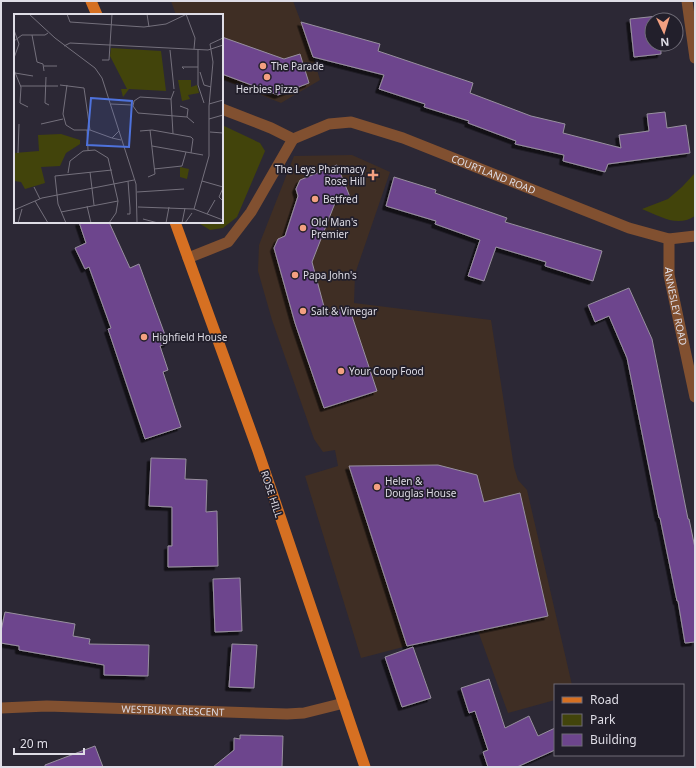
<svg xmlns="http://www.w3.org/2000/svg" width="696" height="768" viewBox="0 0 696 768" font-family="'Noto Sans',sans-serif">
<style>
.commercial{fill:#3f2e24}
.green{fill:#42440b}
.building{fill:#6d458d;stroke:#98909f;filter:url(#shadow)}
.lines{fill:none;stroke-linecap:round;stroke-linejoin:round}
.minor{stroke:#815030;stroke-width:11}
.primary{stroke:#d67022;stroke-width:11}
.poi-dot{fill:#f3a081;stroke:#221f2b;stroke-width:1.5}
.labels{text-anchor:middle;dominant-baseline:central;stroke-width:3.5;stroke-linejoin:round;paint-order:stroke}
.poi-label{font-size:10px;fill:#dfdde6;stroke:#221f2b;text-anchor:start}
.street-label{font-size:10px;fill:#dfdde6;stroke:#221f2b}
.inset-road{fill:none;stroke:#74707c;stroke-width:1}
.view{fill:#4e72dc;fill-opacity:0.15;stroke:#4e72dc;stroke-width:2}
.inset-edge{fill:none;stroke:#dfdde6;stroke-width:2}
</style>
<defs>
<filter id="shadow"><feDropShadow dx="-3.5" dy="3.5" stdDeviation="0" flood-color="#0009"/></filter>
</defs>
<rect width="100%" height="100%" fill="#2c2835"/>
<g class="commercial">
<polygon points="171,1 293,1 310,46 320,80 281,103 222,79 222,15 176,15"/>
<polygon points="352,155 390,172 355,274 354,303 491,320 514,467 518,480 527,490 572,685 555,685 555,700 508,713 478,631 407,646 361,658 305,476 338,466 335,450 323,452 314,439 272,320 258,271 259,245 294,156"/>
</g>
<g class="green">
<polygon points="222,125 260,143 265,151 237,217 223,228 210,230 197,222 222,222"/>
<path d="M695,173V216C677,228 660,216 642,209L668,199L682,187Z"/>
</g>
<g class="building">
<polygon points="658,16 658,20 652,20 652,44 661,44 661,54 634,57 630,19"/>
<polygon points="301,22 380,44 378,51 473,83 470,93 531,116 565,124 563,133 621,148 619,135 649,131 647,114 665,112 667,128 686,125 690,153 608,164 605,172 563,161 564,155 515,144 516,141 468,123 469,121 424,107 425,104 379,89 384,75 313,57"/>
<polygon points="222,37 284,59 300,54 309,83 278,95 222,74"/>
<polygon points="337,165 350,197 335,203 312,262 326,314 349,307 377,391 324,408 295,323 274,248 278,239 285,236 298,196 296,189 300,180"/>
<polygon points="394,177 436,190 435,193 507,218 505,222 602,251 593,281 545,266 546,262 496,247 484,281 468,276 480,240 435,224 436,221 386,206"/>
<polygon points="79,222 109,222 130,268 139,264 168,343 160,346 168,370 163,372 181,427 145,439 108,329 111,328 89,267 85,269 75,248 86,243"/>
<polygon points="629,288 652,339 688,519 689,519 695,548 695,642 685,643 678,601 677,601 660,518 659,518 627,358 609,316 595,322 588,305"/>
<polygon points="151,458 186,459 185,479 207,480 206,512 217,511 218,566 168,567 168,546 172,546 172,507 149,506"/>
<polygon points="438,465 477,475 484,502 520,493 548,616 407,646 349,466"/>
<polygon points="240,578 242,631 215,632 213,579"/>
<polygon points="5,612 75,624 73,636 90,639 89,644 149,645 148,676 104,675 104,665 19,650 19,646 1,643 1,631"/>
<polygon points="232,644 257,645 254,688 229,687"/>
<polygon points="413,647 431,698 402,707 385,657"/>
<polygon points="489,679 505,728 529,716 538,736 555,728 555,750 517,767 488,767 483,752 488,750 475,711 469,713 461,688"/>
<polygon points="240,735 283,736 282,767 213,767 234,750 234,738 240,739"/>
<polygon points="95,746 103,767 45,767 45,765"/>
</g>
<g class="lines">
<g class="minor">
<polyline points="687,1 695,58"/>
<path id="s1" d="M293,139L329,124L351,122L403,138L629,228L669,239L695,236"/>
<path id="s2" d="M669,239V275L695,397"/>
<polyline points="188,258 228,242 251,212 293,139 271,128 222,109"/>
<path id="s3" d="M1,708L47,706L287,714L304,713L344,703"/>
</g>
<g class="primary">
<polyline points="91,1 97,15"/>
<polyline points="175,222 258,451 365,767"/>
</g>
</g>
<g class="poi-dot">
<circle cx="263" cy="66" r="4"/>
<circle cx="267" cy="77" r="4"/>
<path d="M371 169h4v4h4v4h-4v4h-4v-4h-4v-4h4z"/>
<circle cx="315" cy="199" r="4"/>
<circle cx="303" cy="228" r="4"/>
<circle cx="295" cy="275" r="4"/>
<circle cx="303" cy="311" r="4"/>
<circle cx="144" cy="337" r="4"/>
<circle cx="341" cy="371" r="4"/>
<circle cx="377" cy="487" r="4"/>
</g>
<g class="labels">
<g class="poi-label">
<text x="271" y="66">The Parade</text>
<text x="267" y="89" text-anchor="middle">Herbies Pizza</text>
<text x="365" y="169" text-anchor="end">The Leys Pharmacy<tspan x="365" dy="12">Rose Hill</tspan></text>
<text x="323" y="199">Betfred</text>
<text x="311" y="222">Old Man's<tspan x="311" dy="12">Premier</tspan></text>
<text x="303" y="275">Papa John's</text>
<text x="311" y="311">Salt &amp; Vinegar</text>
<text x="152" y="337">Highfield House</text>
<text x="349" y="371">Your Coop Food</text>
<text x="385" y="481">Helen &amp;<tspan x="385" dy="12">Douglas House</tspan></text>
</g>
<g class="street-label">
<text stroke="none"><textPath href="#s1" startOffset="213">COURTLAND ROAD</textPath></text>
<text stroke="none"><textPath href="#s2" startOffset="68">ANNESLEY ROAD</textPath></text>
<text transform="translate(272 494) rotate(72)">ROSE HILL</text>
<text stroke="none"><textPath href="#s3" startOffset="172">WESTBURY CRESCENT</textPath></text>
</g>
</g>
<g transform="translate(14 14)">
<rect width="209" height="209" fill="#2c2835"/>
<path d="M97,34L147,37L152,77L115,75L109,83L107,75H113L96,42ZM164,66H177V73L183,71L185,79L174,81L176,85L168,87ZM47,120L66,126V130L52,139L46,152L27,153L31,169L11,175L7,168L0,167V139L25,137L24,121ZM166,153L175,155L173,165L166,163Z" fill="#42440b"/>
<path class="inset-road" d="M15,0L41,24L81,54L88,64L122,170L123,208M53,0L56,8L130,13L152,10L173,0M133,0L135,13M172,0L181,24L180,35M0,16L5,30L0,44M18,21L23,48L29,50L30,57M0,27L8,21H31L34,19M50,32L56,29L194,36L209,31M156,36L160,75M184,36V71L190,89M88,46H95L98,0M30,52H43M170,55L168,53H184M0,56L7,73L6,89L14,93M186,58L190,71L197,73M1,59L19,62M32,63L31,89L35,91M46,71L70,74L76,116M53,71L49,100L52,111L60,116H76L98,124M6,72H44M157,85L126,83L120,87L119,92L124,99L173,103L180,109M97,90L118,91M195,90L209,86M166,92L174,95L173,103M195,105L209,101M27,110L49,105M73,116L74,136M105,117L98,124L107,126M126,117L138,116L177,123L179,125L177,139M196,118L209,119M159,120L157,85L160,77M138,132L189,141M4,139L5,110M140,155L168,152L172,138M76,158L80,191M54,159L56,147L69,137L81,136L94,144L104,187L102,199L95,209M134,163L141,160L136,116M188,167L209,173M20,173L26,185M209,174L205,183L209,187M123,178L170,175M21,187L34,209M73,192L77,209M124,193L180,195L209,206M180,195L195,142V92L199,48L196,30L209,24M0,196L28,184L120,166M47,198L104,187M113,200H116V194L114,167M193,200L201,186M129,205L144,209M4,209L8,195M52,209L44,190L41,162L98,156M152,209L155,193M168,209L171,194M171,209L178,199"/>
<path class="view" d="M77,84L118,87L115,133L73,131Z"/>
<rect width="209" height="209" class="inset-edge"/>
</g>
<rect width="696" height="768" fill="none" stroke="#dfdde6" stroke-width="4"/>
<rect x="554" y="684" width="130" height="72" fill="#221f2b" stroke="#6e6b76"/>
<rect x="562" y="697" width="20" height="6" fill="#d67022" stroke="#6e6b76"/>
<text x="590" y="704" font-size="12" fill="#dfdde6">Road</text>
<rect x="562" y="714" width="20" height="12" fill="#42440b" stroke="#6e6b76"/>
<text x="590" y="724" font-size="12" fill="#dfdde6">Park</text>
<rect x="562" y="734" width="20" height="12" fill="#6d458d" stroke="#6e6b76"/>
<text x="590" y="744" font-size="12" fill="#dfdde6">Building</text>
<g transform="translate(664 32) rotate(176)"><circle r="19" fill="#221f2b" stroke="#6e6b76"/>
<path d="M0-3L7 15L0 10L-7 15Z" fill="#f3a081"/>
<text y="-6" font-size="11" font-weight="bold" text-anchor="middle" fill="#dfdde6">N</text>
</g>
<path d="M14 748v6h70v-6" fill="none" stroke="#dfdde6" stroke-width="2"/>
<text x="20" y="748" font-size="12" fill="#dfdde6" stroke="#221f2b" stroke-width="3" paint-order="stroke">20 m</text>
</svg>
